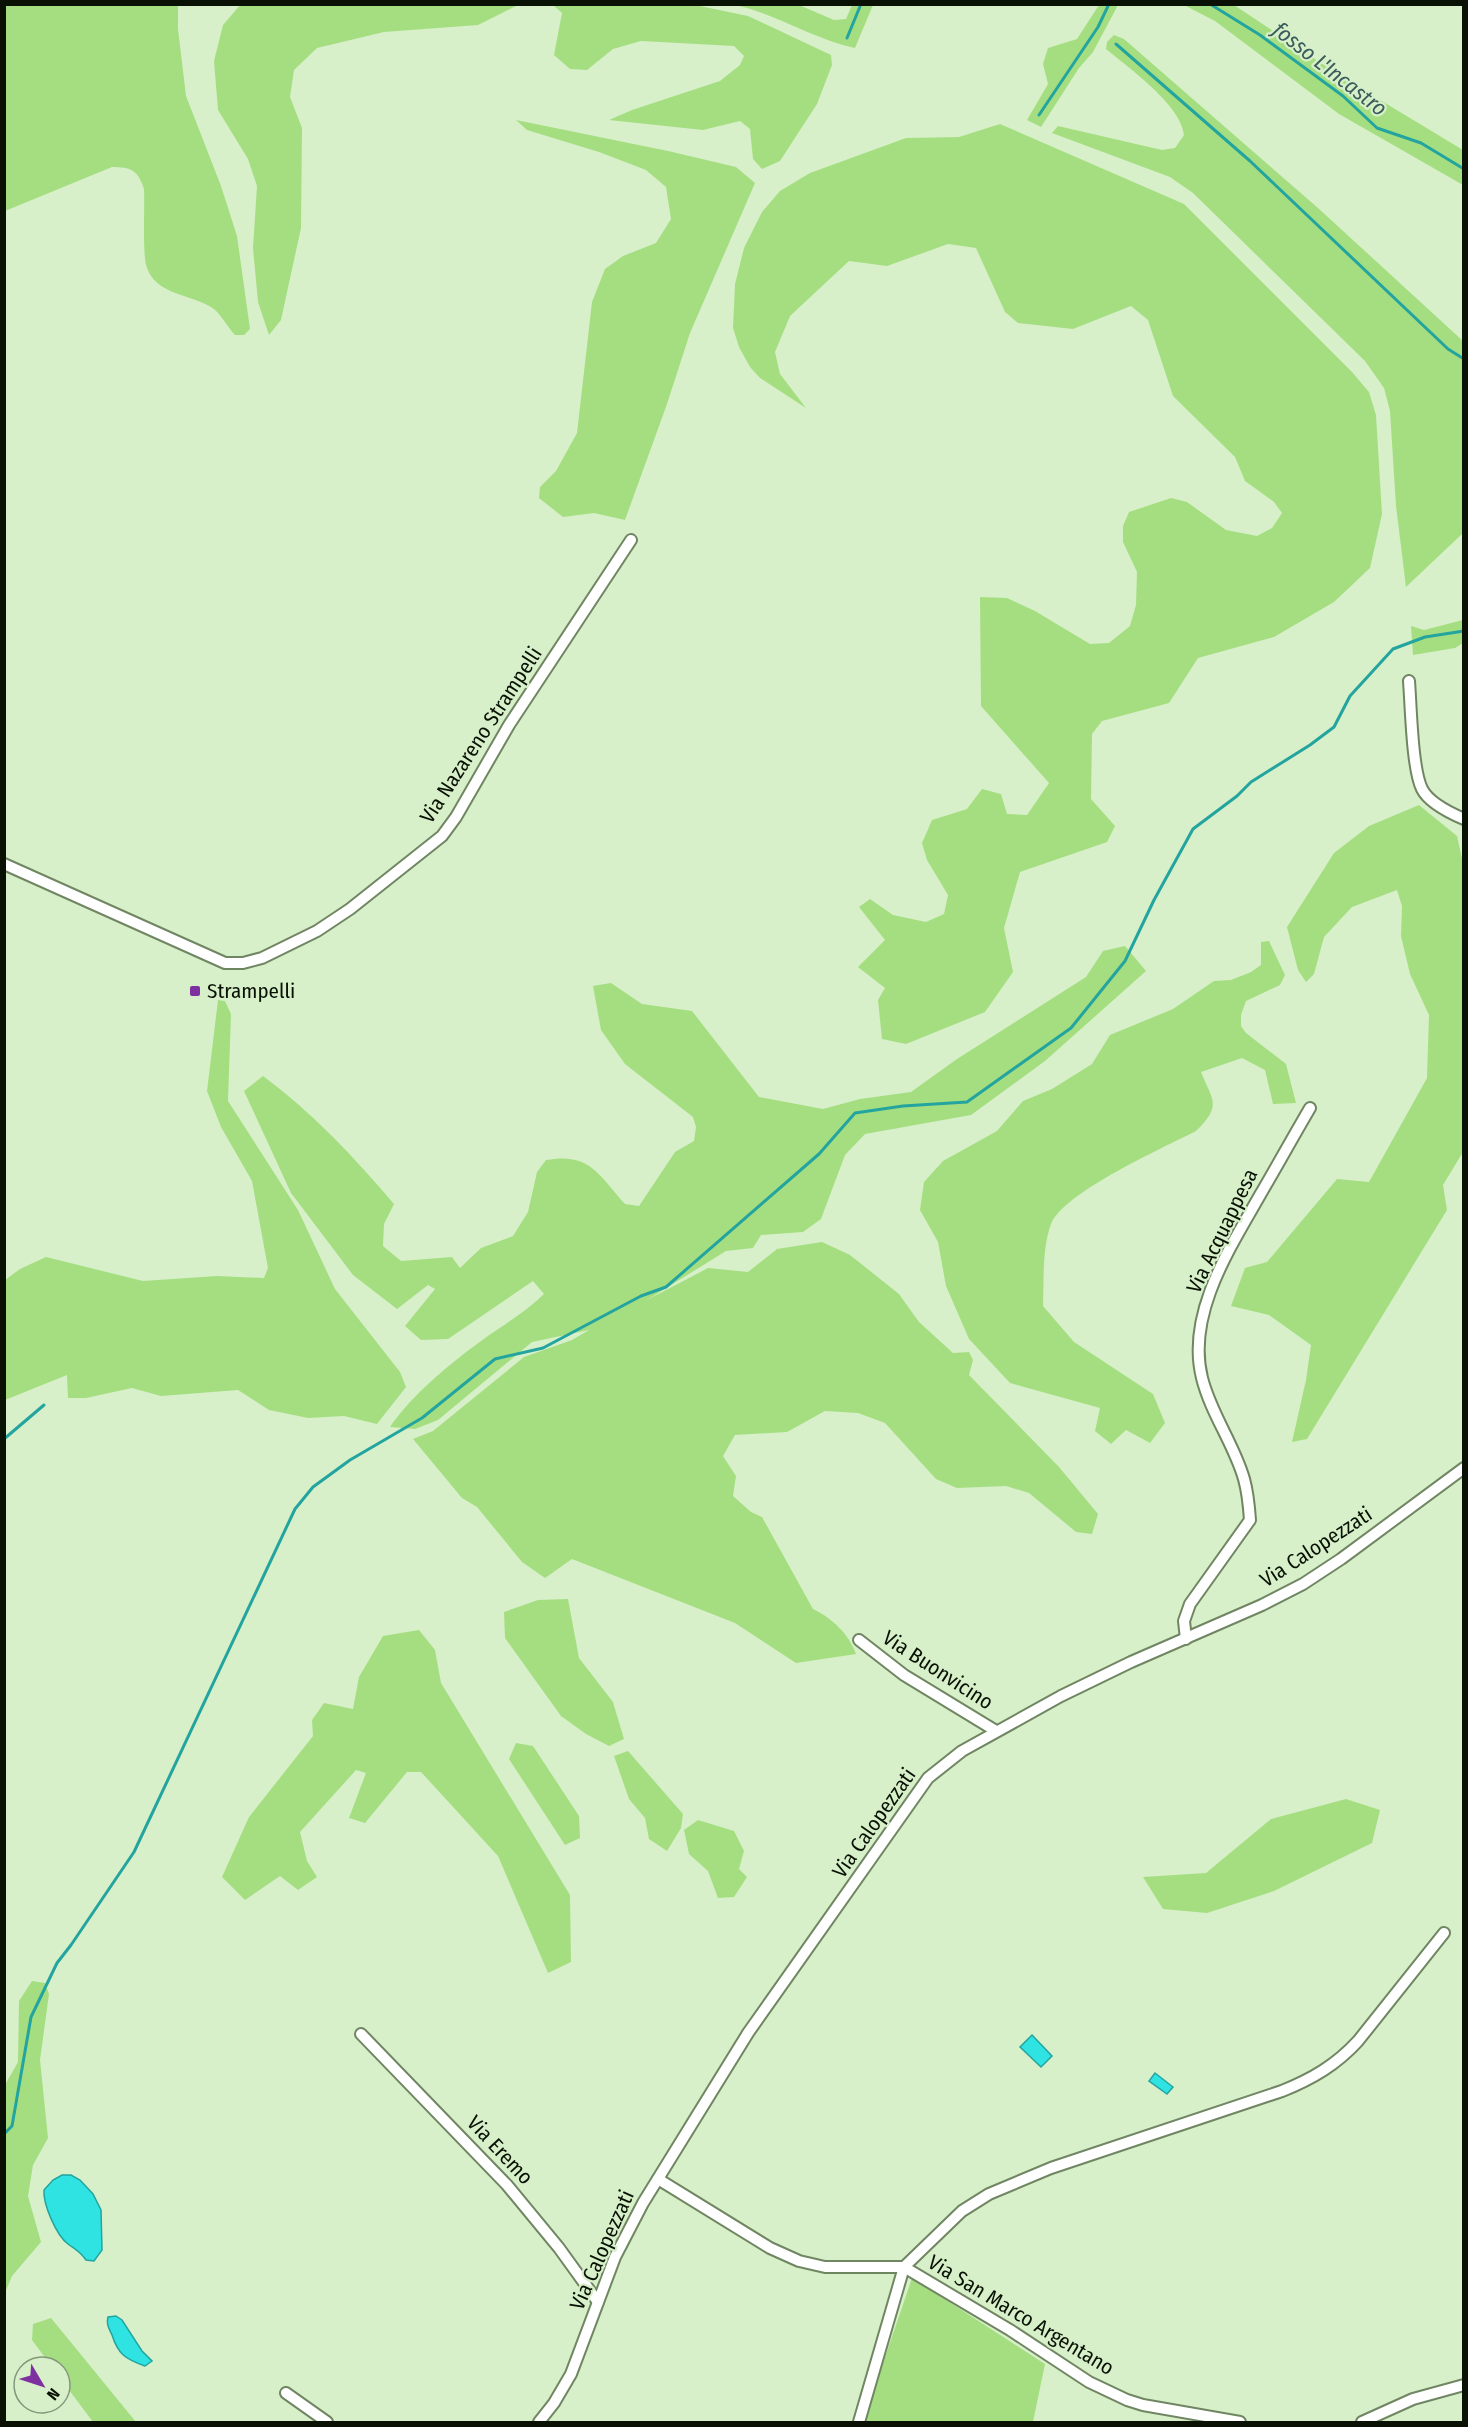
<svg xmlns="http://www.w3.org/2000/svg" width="1468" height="2427" viewBox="0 0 1468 2427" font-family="'Fira Sans Condensed',sans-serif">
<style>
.green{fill:#a5de81}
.water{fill:#2ee3e1;stroke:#23a49f;stroke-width:1.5}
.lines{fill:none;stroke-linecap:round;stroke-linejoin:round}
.stream{stroke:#23a49f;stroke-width:3}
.minor-casing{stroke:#708663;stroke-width:14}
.minor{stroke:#fff;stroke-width:10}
.poi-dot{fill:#7f30a0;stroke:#d7f0c9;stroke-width:2}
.labels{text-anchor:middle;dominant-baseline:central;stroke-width:4.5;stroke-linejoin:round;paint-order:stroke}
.street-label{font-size:21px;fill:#091105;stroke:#d7f0c9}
.poi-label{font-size:21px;fill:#091105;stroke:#d7f0c9;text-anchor:start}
.water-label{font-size:22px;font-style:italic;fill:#3a5c5b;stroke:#d7f0c9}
</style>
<rect width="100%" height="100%" fill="#d7f0c9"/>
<g class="green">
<path d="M5,4L178,5V29L186,96L221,186L237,236L250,329L244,335H235C227,327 221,313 211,307C190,294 157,295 147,268C142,257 145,205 144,189C138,170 131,167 112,167L5,211Z"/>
<polygon points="241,4 518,5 478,25 384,32 317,48 294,70 290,97 302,128 301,228 281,320 269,335 258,302 253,248 257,186 248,159 218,110 214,61 223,25"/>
<polygon points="553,5 695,5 748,16 831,55 832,65 817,104 780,161 762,169 753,159 750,129 740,121 703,130 609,120 632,110 720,81 740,65 744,56 734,46 641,41 613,49 587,70 570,69 554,55 562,13"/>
<path d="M735,5H799L834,20L846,19L852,5H873L855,48C813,39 777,14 735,5Z"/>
<polygon points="1099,5 1118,5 1093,52 1079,68 1041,127 1027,120 1048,84 1043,64 1048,48 1077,39"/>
<polygon points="1184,5 1234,5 1342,77 1463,150 1463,185 1339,114 1215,21"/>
<path d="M1114,35L1124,39L1318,208L1463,341V533L1406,587L1396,506L1390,411L1384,388L1365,361L1193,193L1170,177L1052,133L1058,126L1162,150L1175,148L1184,135C1181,105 1129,68 1106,49L1107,42Z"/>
<polygon points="516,120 668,151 736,167 755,183 690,333 667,404 625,520 594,513 563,517 539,498 540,487 556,471 577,433 592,302 605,269 623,256 656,243 671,219 666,187 646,170 599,152 527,130"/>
<polygon points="1000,124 1184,204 1352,372 1369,392 1376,415 1382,514 1370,568 1334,602 1274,637 1198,658 1169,703 1102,721 1092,734 1091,799 1115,826 1107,842 1020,872 1004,928 1013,972 985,1012 906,1044 882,1039 878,1000 885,988 858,967 885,940 859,907 870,899 893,915 926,922 944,914 948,895 927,860 922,843 932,820 967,809 982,789 1001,794 1007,814 1027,815 1049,783 981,706 980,597 1007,598 1035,611 1090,644 1109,643 1130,626 1136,605 1137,572 1123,542 1123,526 1129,512 1171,498 1187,502 1226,530 1257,536 1272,528 1282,513 1274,502 1245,481 1235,457 1173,396 1148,320 1131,306 1073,329 1018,323 1005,312 976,248 948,244 887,266 849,261 790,316 775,352 780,374 806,408 760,378 750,367 739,347 733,328 735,284 744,248 762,212 780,191 810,173 906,138 959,137"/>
<polygon points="1463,620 1463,643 1455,648 1413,655 1411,626 1424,630"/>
<polygon points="1419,805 1457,836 1463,863 1463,1152 1443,1185 1447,1210 1307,1439 1292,1442 1306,1380 1311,1345 1269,1315 1231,1306 1245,1268 1267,1262 1337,1179 1369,1182 1427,1078 1429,1015 1410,974 1401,936 1402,906 1397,890 1352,907 1324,937 1314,974 1306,982 1298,970 1287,927 1334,853 1369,826"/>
<path d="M1269,941L1285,975L1280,985L1246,1001L1241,1015V1026L1246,1033L1286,1064L1296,1103L1273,1104L1265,1070L1242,1058L1201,1072C1212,1100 1223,1105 1196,1131C1163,1148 1064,1192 1051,1224C1042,1249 1044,1280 1043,1306L1074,1342L1153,1394L1165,1423L1150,1443L1126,1430L1111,1444L1095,1431L1100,1408L1010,1383L969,1339L946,1286L938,1242L920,1210L924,1182L943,1161L997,1131L1023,1101L1052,1089L1092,1064L1110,1035L1173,1009L1214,981L1231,980L1251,972L1261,965V942Z"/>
<path d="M1125,946L1146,971L1045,1061L971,1115L865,1134L845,1155L821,1219L803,1232L761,1235L753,1248L726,1251L647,1300L708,1268L748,1272L777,1249L822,1242L850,1255L899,1294L919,1322L953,1353L969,1352L973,1360L969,1375L1059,1467L1098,1514L1092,1534L1076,1532L1029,1493L1006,1486L957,1488L936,1479L885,1423L858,1413L825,1411L787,1432L735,1435L723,1456L736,1476L733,1496L751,1512L762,1517L813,1609C832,1618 849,1634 856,1654L796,1663L735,1623L572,1559L545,1578L522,1562L477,1507L462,1498L413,1439L433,1431L524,1357L572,1340L589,1330L532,1342L438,1420L415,1429L390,1427C412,1395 446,1367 477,1344C499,1327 524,1314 544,1294L533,1281L448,1339L421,1340L405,1326L435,1289L428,1285L397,1309L353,1275L291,1193L244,1091L263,1076C312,1112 355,1158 394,1204L384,1224L383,1246L401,1261L452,1257L460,1268L481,1248L513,1236L528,1212L537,1172L546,1160C590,1152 599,1175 625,1204L639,1206L675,1152L694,1141L696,1127L693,1117L625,1064L601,1030L593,986L611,983L642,1004L692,1011L759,1097L823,1109L860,1099L911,1092L957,1059L1086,977L1103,951Z"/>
<polygon points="218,1000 225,1001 231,1014 228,1101 298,1210 335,1289 400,1372 406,1387 377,1424 344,1416 308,1418 269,1410 238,1390 161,1396 132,1388 86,1398 68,1398 67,1375 5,1400 5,1280 20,1269 46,1257 143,1281 217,1276 264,1278 268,1268 252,1181 221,1127 207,1091"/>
<polygon points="568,1599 579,1658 613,1702 624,1739 609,1746 586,1734 561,1716 505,1638 504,1612 538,1600"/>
<polygon points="419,1630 435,1650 441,1683 570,1895 571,1962 548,1973 498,1856 421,1772 407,1772 365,1823 349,1818 366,1773 356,1770 300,1832 307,1861 317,1877 298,1890 280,1876 245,1900 222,1877 249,1817 313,1736 312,1720 324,1703 353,1709 359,1677 383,1636"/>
<polygon points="516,1743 533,1746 579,1816 580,1838 565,1845 509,1759"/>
<polygon points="628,1751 683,1814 681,1828 667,1851 649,1839 645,1818 629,1799 614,1756"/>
<polygon points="1346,1799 1380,1810 1372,1843 1274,1891 1207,1913 1163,1909 1143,1877 1206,1873 1271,1819"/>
<polygon points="698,1820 734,1831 744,1851 739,1869 747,1877 734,1897 718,1898 708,1871 689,1854 684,1830"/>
<polygon points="32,1981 45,1983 49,1994 40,2060 48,2138 33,2165 28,2196 41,2242 12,2276 5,2293 5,2085 18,2062 19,2001"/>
<polygon points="912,2278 1045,2364 1033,2422 863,2422"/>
<polygon points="51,2318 136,2422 93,2422 60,2378 60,2367 52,2367 32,2340 33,2324"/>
</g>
<g class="water">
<polygon points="1032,2035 1052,2056 1041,2067 1020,2047"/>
<polygon points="1155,2073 1173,2087 1167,2094 1149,2081"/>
<path d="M62,2175H71L80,2180L93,2194L101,2210L102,2250L94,2261L86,2260C80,2251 76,2250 68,2244C56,2235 43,2204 44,2190L53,2180Z"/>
<path d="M116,2316L122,2320L142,2351L152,2361L145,2366C125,2359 118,2354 112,2335C109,2328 106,2325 108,2317Z"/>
</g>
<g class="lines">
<g class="stream">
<polyline points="1210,4 1260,35 1343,96 1377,128 1421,143 1464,169"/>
<polyline points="847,38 861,4"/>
<polyline points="1116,44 1250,161 1448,349 1464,359"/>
<polyline points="1039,115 1098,27 1109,4"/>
<polyline points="4,1439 44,1405"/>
<polyline points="4,2134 12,2126 31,2017 57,1963 71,1945 134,1852 295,1509 313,1487 350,1460 422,1418 495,1359 543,1348 641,1296 666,1287 819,1154 855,1113 903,1106 967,1102 1071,1028 1125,961 1154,900 1193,829 1237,796 1251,782 1310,745 1334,727 1350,696 1393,649 1425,637 1464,631"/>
</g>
<g class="minor-casing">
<g id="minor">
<path d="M1409,681C1411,706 1412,769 1422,789C1429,803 1450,813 1464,819"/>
<polyline points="4,864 225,963 243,963 262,958 317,931 350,909 442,836 456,817 509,725 631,540"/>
<path d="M1186,1639L1184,1621L1190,1604L1250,1520C1249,1506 1248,1493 1244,1479C1234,1444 1211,1414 1202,1378C1186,1314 1230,1248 1260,1195C1277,1166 1293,1137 1310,1108"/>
<polyline points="859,1640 904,1675 996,1731"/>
<polyline points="361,2034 507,2185 559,2248 598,2302"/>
<polyline points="658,2179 770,2248 799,2261 825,2267 904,2267 1010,2330 1089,2382 1127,2400 1143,2405 1240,2422"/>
<polyline points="286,2393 327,2422"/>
<polyline points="539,2422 554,2403 571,2374 615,2257 643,2203 748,2033 928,1778 962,1751 1061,1696 1131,1662 1262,1605 1303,1584 1341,1559 1464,1468"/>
<path d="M859,2422L904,2267L962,2211L989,2194L1051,2168L1282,2091C1312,2079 1336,2065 1358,2041L1444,1933"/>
<polyline points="1362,2422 1413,2399 1464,2385"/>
</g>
</g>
<use href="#minor" class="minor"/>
</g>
<rect class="poi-dot" x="189" y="985" width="12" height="12" rx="3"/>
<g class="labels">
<g class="street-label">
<text transform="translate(481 735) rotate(-57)">Via Nazareno Strampelli</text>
<text transform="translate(1222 1231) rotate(-64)">Via Acquappesa</text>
<text transform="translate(1316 1547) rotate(-33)">Via Calopezzati</text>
<text transform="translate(938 1670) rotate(33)">Via Buonvicino</text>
<text transform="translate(874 1823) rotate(-55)">Via Calopezzati</text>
<text transform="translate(500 2150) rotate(47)">Via Eremo</text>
<text transform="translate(602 2250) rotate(-66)">Via Calopezzati</text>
<text transform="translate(1021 2315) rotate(31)">Via San Marco Argentano</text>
</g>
<g class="poi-label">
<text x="207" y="991">Strampelli</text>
</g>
<g class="water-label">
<text transform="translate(1330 69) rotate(38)">fosso L'Incastro</text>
</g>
</g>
<rect width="1468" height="2427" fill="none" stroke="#091105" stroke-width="12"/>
<g transform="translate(42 2385) rotate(129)"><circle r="28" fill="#d7f0c9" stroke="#85977b" stroke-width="1.5"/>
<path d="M0-4.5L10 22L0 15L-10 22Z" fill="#7f30a0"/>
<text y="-9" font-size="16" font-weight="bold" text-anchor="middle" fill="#091105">N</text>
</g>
</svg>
